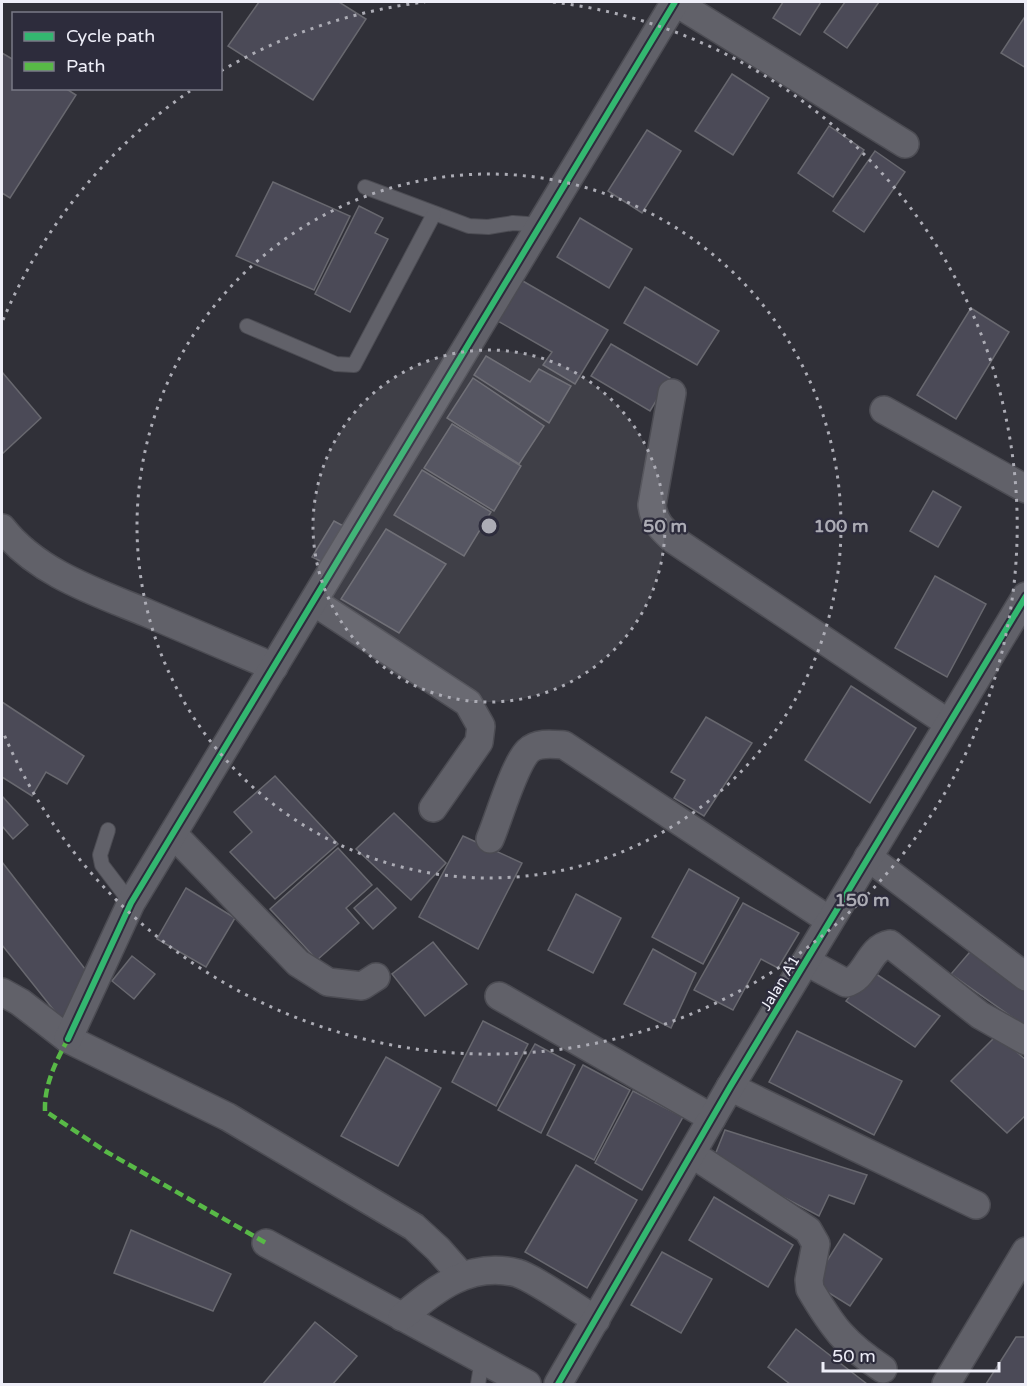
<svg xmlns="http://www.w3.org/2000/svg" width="1027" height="1386" font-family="'Varela Round',sans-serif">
<rect width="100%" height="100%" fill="#303038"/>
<g fill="#4b4a57" stroke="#68686f" stroke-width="1.5">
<polygon points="259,2 339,2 366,19 313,100 228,46"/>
<polygon points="783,2 821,2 800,35 773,18"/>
<polygon points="845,2 879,2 847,48 824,32"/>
<polygon points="1026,15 1026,68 1001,53"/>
<polygon points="2,53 14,60 14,88 65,88 76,95 10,198 2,193"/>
<polygon points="732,74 769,98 733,155 695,131"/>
<polygon points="829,126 864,150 833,197 798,173"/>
<polygon points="647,130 681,151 642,213 608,191"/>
<polygon points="875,151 905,172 864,232 833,211"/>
<polygon points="273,182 350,216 314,290 236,256"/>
<polygon points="359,206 383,218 375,233 388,239 350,312 315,294"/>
<polygon points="580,218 632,249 609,288 557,257"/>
<polygon points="521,280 608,330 575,384 543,365 552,352 496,320"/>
<polygon points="645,287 719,331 697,365 624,323"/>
<polygon points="971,308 1009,332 956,419 917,395"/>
<polygon points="611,344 670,378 650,411 591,376"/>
<polygon points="486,356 530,382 539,369 571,386 549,423 474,375"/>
<polygon points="2,372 41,418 2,454"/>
<polygon points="473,378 544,426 519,464 447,418"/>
<polygon points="452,424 521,466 494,511 424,468"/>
<polygon points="422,470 491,512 464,556 394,515"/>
<polygon points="933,491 961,507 938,547 910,531"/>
<polygon points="334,521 349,529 328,565 312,557"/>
<polygon points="386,529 446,564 399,633 341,599"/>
<polygon points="935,576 986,604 947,677 895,648"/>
<polygon points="851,686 916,728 870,803 805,760"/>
<polygon points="2,702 84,756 67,784 46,772 32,796 2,777"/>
<polygon points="706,717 752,743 704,816 674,798 685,780 671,772"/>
<polygon points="275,776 338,844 275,899 230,852 252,832 234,812"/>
<polygon points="2,796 28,825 13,839 2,826"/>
<polygon points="394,813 446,863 411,900 356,849"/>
<polygon points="463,836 522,863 478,949 419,917"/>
<polygon points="338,848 372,885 346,908 359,923 317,960 270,909"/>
<polygon points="2,862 89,974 64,1023 2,945"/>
<polygon points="689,869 739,898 703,964 652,937"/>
<polygon points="186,888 235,918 206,967 157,939"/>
<polygon points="377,888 396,908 373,929 354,908"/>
<polygon points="576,894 621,918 593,973 548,950"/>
<polygon points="743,903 799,933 778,968 761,959 733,1010 694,990"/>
<polygon points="433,942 467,984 425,1016 392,974"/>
<polygon points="975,946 1026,983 1026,1027 951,974"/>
<polygon points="653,949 696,973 671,1028 624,1004"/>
<polygon points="132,956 155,974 134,999 112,981"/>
<polygon points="870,970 940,1016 915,1047 846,1001"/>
<polygon points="483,1021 528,1044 496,1106 452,1082"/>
<polygon points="797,1031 902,1081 874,1135 769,1082"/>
<polygon points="997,1035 1026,1060 1026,1115 1007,1133 951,1081"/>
<polygon points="535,1044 575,1065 541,1133 498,1110"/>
<polygon points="386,1057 441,1088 398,1166 341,1136"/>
<polygon points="583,1065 630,1090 594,1160 547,1135"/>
<polygon points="633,1091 683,1117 642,1190 595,1163"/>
<polygon points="725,1130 867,1175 854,1204 829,1195 819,1216 713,1160"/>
<polygon points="576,1165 637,1200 587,1288 525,1252"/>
<polygon points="714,1197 793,1245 768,1287 689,1240"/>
<polygon points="131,1230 231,1274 213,1311 114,1273"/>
<polygon points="844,1234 882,1259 850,1306 813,1283"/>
<polygon points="662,1252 712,1279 681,1333 631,1305"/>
<polygon points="315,1322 357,1356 333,1384 263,1384"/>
<polygon points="796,1329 867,1384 790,1384 768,1367"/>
<polygon points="1016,1337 1026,1337 1026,1384 986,1384"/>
</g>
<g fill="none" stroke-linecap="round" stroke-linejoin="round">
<g stroke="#4c4c53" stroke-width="16">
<g id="lane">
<polyline points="365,187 469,226 488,227 513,223 541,225"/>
<polyline points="247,326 336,364 354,365 434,214"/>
<polyline points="108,830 100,855 102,865 131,903"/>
<polyline points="478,1384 482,1360"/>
</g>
</g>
<g stroke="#4c4c53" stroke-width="30">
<g id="street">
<polyline points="675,2 905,144"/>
<path d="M672 393 652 505C654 522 662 529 674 540L948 723"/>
<polyline points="884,410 1026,489"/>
<path d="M2 528C37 573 96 592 147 613 189 631 232 649 274 667"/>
<polyline points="314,602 468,703 481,726 479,742 433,808"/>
<polyline points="173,834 298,963 328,982 362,986 376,977"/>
<path d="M490 839C499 818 514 765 528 751 537 742 552 744 564 745L829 920"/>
<polyline points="868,857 1026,977"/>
<path d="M807 962 846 983C867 978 868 948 890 944L980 1015 1026 1041"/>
<polyline points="2,992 20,1002 68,1039 228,1117 414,1227 438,1249 461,1275"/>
<polyline points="499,996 712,1118"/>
<polyline points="68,1039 131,903 675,2"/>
<polyline points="730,1087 976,1205"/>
<path d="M692 1154 808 1230 816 1244 809 1280 810 1289C833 1328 845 1344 883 1369"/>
<polyline points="266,1243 527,1384"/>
<path d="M402 1317C435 1289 470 1261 517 1273 534 1278 578 1309 596 1320"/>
<polyline points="558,1384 730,1087 1026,596"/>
<polyline points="946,1384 1026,1251"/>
</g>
</g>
<use href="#lane" stroke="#616169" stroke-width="14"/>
<use href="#street" stroke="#616169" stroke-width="27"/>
<path stroke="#58b947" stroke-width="4.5" stroke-dasharray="9 4.5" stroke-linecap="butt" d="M68 1039C56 1061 44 1085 45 1111L105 1151 266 1243"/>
<g stroke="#2d2c3c" stroke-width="10">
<g id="cycleway">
<polyline points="68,1039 131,903 675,2"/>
<polyline points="558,1384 730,1087 1026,596"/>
</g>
</g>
<use href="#cycleway" stroke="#33b770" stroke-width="6"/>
</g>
<circle cx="489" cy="526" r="176" fill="#acacb5" fill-opacity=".12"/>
<g fill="none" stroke="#acacb5" stroke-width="3" stroke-dasharray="3 6">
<circle cx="489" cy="526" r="176"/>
<circle cx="489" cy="526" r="352"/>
<path d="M3 320A528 528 0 0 1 190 91M221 71A528 528 0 0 1 425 2M553 2A528 528 0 1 1 3 732"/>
</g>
<g text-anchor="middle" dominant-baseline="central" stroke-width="4.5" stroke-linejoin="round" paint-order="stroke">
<g font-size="15" fill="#eeeef8" stroke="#2d2c3c">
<text transform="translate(780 983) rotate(-59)">Jalan A1</text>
</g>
</g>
<circle cx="489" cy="526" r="9" fill="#acacb5" stroke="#2d2c3c" stroke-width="3"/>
<g font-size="18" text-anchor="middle" font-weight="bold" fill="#acacb5" stroke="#2d2c3c" stroke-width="4.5" stroke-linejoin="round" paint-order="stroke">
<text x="665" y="532">50 m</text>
<text x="841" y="532">100 m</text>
<text x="862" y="906">150 m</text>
</g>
<rect width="1027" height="1386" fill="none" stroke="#eeeef8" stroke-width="6"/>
<rect x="12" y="12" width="210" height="78" fill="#2d2c3c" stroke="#7a7a87" stroke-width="1.5"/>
<rect x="24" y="32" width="30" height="9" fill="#33b770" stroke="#7a7a87" stroke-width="1.5"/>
<text x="66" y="42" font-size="18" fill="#eeeef8">Cycle path</text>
<rect x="24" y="62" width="30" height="9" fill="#58b947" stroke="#7a7a87" stroke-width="1.5"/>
<text x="66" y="72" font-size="18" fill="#eeeef8">Path</text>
<path d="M823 1362v9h176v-9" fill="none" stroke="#eeeef8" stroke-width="3"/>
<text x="832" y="1362" font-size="18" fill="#eeeef8" stroke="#2d2c3c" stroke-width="4.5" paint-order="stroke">50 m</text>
</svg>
